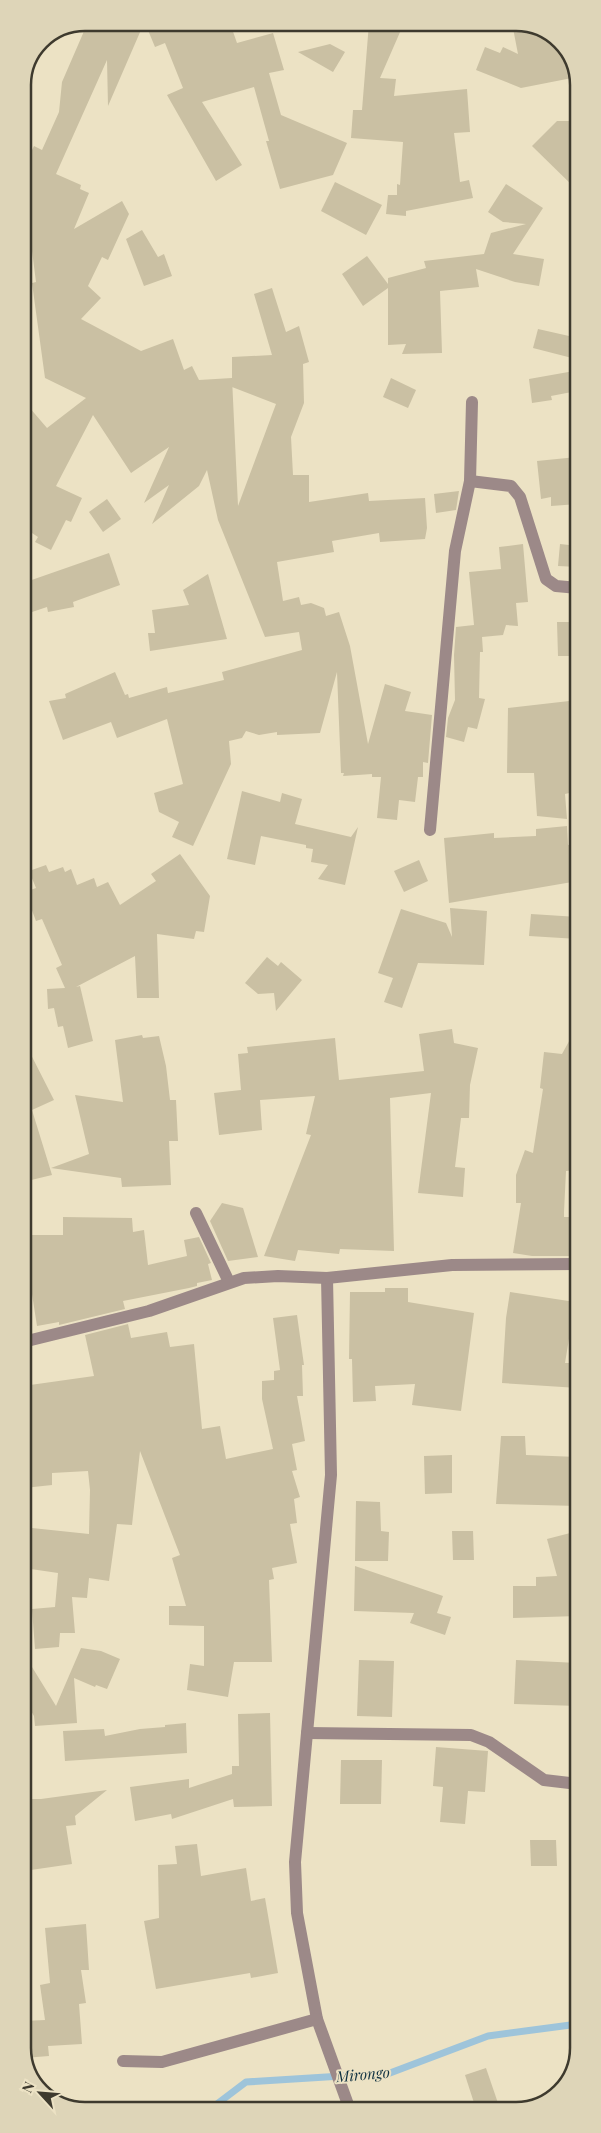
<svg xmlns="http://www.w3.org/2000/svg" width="601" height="2133" font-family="'Playfair Display',serif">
<rect width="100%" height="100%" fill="#ece2c4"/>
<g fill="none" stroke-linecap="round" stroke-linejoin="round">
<polyline stroke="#9ec4da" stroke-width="7" points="209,2110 246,2082 390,2073 488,2036 578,2024"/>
</g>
<g fill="#cac0a3">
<polygon points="88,22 144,23 108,106 107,60 56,174 81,185 80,189 89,193 74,229 122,201 129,214 108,260 102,257 88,286 101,298 81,319 141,351 173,339 184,370 192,366 199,380 232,378 238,506 276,404 232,387 232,357 272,355 254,294 272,288 286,332 299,326 309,362 303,364 304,403 291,437 293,475 309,475 309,502 368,493 369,501 425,498 427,528 425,539 380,542 379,533 332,541 334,552 277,562 283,601 299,597 301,605 311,603 324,608 326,616 339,612 350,646 368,744 385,684 411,692 405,711 432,715 428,763 423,762 423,777 418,777 415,802 399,800 397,820 377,818 381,777 372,777 372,774 343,776 344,773 341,773 337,672 320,733 277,735 277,732 259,735 246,731 242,738 229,741 231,764 193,846 172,837 179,822 159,812 154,793 183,784 167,719 117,738 111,722 63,740 49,701 66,698 65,694 115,672 125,695 128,694 129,698 167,687 168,693 224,680 222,672 302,650 299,632 265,637 218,520 207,470 199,486 152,524 169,485 144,503 169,447 131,473 93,415 56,486 82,498 71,522 66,520 51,550 35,542 38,537 23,527 23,400 47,428 86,398 45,378 32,283 36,282 31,243 23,239 23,210 28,200 24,198 28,190 23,188 23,162 29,148 32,150 34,146 42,150 59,112 62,82"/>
<polygon points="145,23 230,23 237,43 273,33 284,70 269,73 281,115 347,143 333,175 280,189 266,141 269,141 254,87 202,102 242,165 216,181 167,95 183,88 165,43 155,47"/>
<polygon points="369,23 404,23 380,78 396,79 394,96 467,89 470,132 454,133 460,182 469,180 473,198 406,211 406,216 386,214 388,195 397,195 397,184 400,185 403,142 351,138 353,110 362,110"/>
<polygon points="512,23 524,23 557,38 577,73 577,77 521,88 476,70 485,47 500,53 503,47 518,54"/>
<polygon points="330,44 345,52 333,72 298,52"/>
<polygon points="557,121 577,121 577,190 532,146"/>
<polygon points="335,182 382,205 366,235 321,211"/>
<polygon points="506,184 543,208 513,254 544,259 539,286 515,282 476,269 479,287 440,291 442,353 402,354 406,344 388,345 388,288 363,306 342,274 367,256 388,284 388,278 426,268 424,261 484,254 491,233 526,224 503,222 488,212"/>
<polygon points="142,230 158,257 164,254 172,276 144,286 126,239"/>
<polygon points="538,329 569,336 572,358 533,348"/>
<polygon points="574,371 577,391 551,396 552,400 532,403 529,379"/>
<polygon points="391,378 416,390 408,408 383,397"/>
<polygon points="577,457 578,504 551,506 551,497 541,499 537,461"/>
<polygon points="459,491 456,510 436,513 434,494"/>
<polygon points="107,499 121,519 103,532 89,512"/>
<polygon points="523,544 528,602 516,603 518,626 506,625 503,635 482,637 483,652 480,652 479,698 485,699 477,729 468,727 464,742 446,737 448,718 455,700 454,655 456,627 474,625 469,572 501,569 499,547"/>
<polygon points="560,544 578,546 578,567 558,566"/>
<polygon points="109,553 120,585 73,602 74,607 48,612 47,607 23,615 23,583"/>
<polygon points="208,574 227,639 150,651 148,633 155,633 152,610 189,605 183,590"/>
<polygon points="557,622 578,622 578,656 558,656"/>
<polygon points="578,700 578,791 565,794 567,819 537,816 534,773 507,773 508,708"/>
<polygon points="242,791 280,802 282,793 302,799 295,824 351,837 358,827 345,885 318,879 328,865 311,862 313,849 306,848 306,845 261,836 255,865 227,859"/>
<polygon points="567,826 568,845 575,844 578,881 449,903 444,838 494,833 494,838 536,836 536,829"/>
<polygon points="180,854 210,896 204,932 196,931 194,939 157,934 159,998 137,998 135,956 76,987 80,986 93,1041 68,1048 63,1026 58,1027 54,1008 48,1009 47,989 65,988 56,968 62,965 42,919 36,921 25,892 36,888 29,871 46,865 49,872 63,867 65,872 71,869 77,885 94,878 97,887 108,882 120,905 156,881 151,874"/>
<polygon points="419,860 428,881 404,892 394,871"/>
<polygon points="450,908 487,911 484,965 418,963 402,1008 384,1002 393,978 378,973 401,909 446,923 452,937"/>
<polygon points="531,914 578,917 578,939 529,936"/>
<polygon points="267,957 278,966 281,962 302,980 276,1011 274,993 258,994 245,983"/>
<polygon points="578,1025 578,1093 570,1146 578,1146 578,1170 566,1171 564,1212 564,1217 578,1217 578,1256 532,1256 513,1253 521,1203 516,1203 516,1175 525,1150 533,1153 543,1089 540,1088 544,1052 562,1054"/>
<polygon points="452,1029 454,1043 478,1048 470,1085 469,1118 461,1118 455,1167 465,1168 463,1197 418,1193 431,1093 390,1098 394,1251 340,1249 339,1254 298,1250 295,1261 264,1256 311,1135 306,1134 315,1096 260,1100 262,1130 219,1135 214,1093 241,1090 238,1054 248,1053 247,1047 335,1038 339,1080 424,1071 419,1034"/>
<polygon points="142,1035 143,1038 159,1036 166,1066 170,1100 176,1100 178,1141 169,1141 171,1185 122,1187 121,1178 51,1168 89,1154 75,1095 123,1102 115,1040"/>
<polygon points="23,1039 54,1100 32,1110 52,1175 23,1182"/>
<polygon points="222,1203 243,1208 258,1257 228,1261 210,1221"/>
<polygon points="63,1217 132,1218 133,1232 144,1230 148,1265 187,1256 184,1240 199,1237 211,1263 208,1264 212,1280 197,1283 197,1286 189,1288 123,1301 125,1309 59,1325 59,1322 37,1326 32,1294 25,1294 26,1235 63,1235"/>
<polygon points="385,1288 408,1288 408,1302 474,1313 461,1411 412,1405 415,1384 375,1386 376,1401 353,1402 352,1359 349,1359 350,1292 385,1292"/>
<polygon points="510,1292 575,1302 565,1363 578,1363 578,1388 502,1383 506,1318"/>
<polygon points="297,1315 304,1365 302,1365 303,1396 297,1396 305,1441 292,1444 297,1470 292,1471 300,1497 294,1499 297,1523 290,1524 297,1563 272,1568 274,1579 269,1580 272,1662 234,1662 228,1697 187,1690 190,1664 204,1666 204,1626 169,1625 169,1606 186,1606 172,1558 180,1555 140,1451 132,1525 117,1524 109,1581 89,1578 87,1598 72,1597 75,1633 60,1633 59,1647 35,1649 32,1609 55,1607 58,1573 24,1568 32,1528 89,1534 90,1490 88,1471 52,1473 52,1485 24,1488 23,1386 94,1376 85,1335 128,1324 131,1338 167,1332 170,1347 194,1344 202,1429 220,1426 226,1459 273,1449 262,1399 262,1381 274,1380 274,1371 280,1370 273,1318"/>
<polygon points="501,1436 525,1436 526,1455 578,1457 578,1506 496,1504"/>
<polygon points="452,1455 452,1493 425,1494 424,1456"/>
<polygon points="356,1501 380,1502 381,1531 389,1532 388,1561 355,1561"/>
<polygon points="452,1531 473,1531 474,1560 453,1560"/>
<polygon points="578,1531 578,1616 513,1618 513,1586 536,1586 536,1577 557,1576 547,1539"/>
<polygon points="355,1566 443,1596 437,1613 451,1617 445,1635 410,1623 414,1613 354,1611"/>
<polygon points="81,1648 101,1651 120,1659 107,1689 96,1685 95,1687 74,1678 77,1723 35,1726 34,1716 24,1699 24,1654 56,1706"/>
<polygon points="359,1660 394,1661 392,1717 357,1716"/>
<polygon points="516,1660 578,1663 578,1706 514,1704"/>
<polygon points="270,1713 272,1806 234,1807 233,1799 172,1819 171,1814 135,1821 130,1787 189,1779 189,1788 232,1774 232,1766 239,1766 238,1714"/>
<polygon points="186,1723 187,1753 65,1761 63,1731 104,1729 105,1736 140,1729 165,1727 165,1725"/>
<polygon points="436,1747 488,1751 485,1792 468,1791 465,1824 440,1822 443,1787 433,1786"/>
<polygon points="341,1760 382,1760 381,1804 340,1804"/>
<polygon points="107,1790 75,1816 76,1825 66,1826 72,1864 24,1871 24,1799 41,1799"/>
<polygon points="530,1840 556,1840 557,1866 531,1866"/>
<polygon points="197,1844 201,1876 246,1868 251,1901 265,1898 278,1973 251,1978 250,1973 156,1989 144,1921 159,1918 158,1865 177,1864 175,1846"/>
<polygon points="86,1924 89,1970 81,1970 86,2003 79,2004 82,2044 48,2046 49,2056 24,2058 24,2021 45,2020 40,1985 50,1983 45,1928"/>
<polygon points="486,2068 500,2109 476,2109 465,2075"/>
</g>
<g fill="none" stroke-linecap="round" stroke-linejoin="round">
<g stroke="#9c8988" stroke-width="12">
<polyline points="470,481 511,486 520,497 546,579 556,586 578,588"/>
<polyline points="430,830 455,551 470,481 472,402"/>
<polyline points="196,1213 229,1282"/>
<polyline points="327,1278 331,1475 295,1862 297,1913 317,2019 350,2110"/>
<polyline points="23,1342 149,1311 244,1278 278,1276 327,1278 452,1265 578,1264"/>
<polyline points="307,1733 471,1735 489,1742 544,1780 578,1784"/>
<polyline points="123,2061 162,2062 317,2019"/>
</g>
</g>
<g text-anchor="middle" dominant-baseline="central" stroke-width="4" stroke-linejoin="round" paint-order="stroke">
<g font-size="15" font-style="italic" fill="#0f3141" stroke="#ece2c4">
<text transform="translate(363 2074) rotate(-5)">Mirongo</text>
</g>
</g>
<path d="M0 0H601V2133H0ZM85 31H516A54 54 0 0 1 570 85V2048A54 54 0 0 1 516 2102H85A54 54 0 0 1 31 2048V85A54 54 0 0 1 85 31Z" fill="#ded5b8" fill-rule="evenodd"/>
<path fill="none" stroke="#3e3a2e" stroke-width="2.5" d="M85 31H516A54 54 0 0 1 570 85V2048A54 54 0 0 1 516 2102H85A54 54 0 0 1 31 2048V85A54 54 0 0 1 85 31Z"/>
<g transform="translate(40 2093) rotate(296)" stroke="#ece2c4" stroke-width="4" paint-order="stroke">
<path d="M0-4L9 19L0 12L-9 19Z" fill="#3e3a2e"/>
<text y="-8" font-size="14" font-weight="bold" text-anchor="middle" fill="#3e3a2e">N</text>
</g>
</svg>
